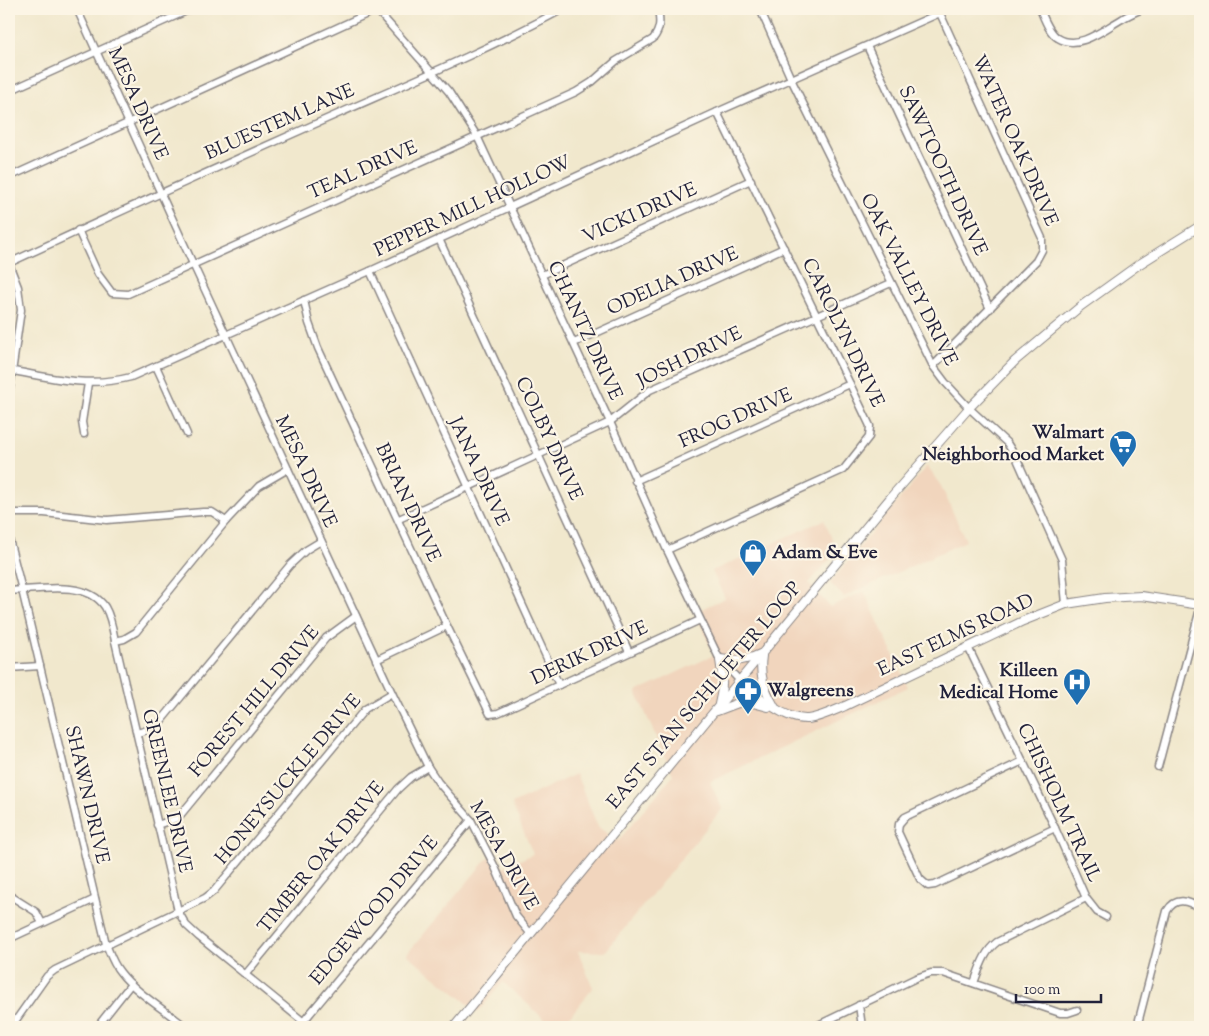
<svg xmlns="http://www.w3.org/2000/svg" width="1209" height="1036" font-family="'Sorts Mill Goudy',serif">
<rect width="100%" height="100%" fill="#fcf5e5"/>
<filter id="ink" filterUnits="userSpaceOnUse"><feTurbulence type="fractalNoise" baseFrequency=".02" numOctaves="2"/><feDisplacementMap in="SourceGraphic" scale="10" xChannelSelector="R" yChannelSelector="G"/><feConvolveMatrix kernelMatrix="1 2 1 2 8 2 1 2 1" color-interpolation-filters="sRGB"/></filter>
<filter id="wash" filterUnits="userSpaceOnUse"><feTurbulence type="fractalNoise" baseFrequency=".0096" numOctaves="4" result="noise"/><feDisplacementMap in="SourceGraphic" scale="20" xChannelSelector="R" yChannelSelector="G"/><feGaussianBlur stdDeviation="1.12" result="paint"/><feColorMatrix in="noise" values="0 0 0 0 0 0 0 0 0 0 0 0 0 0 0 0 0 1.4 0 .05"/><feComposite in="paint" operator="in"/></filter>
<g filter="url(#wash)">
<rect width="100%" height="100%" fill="#f1e8cd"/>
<g fill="#f1d5bd">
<polygon points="927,466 941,486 966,541 844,597 830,583"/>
<polygon points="824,520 837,551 809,583 830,607 864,591 908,687 710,782 722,809 605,952 578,951 593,988 561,1027 553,1027 503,982 478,1012 407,954 485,861 495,854 503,868 533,854 512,804 576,774 598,827 618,841 673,775 636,692 714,655 695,612 725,598 712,571"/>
</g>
</g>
<g filter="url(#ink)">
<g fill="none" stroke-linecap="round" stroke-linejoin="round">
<g stroke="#8a8584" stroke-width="9">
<g id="minor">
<polyline points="77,9 193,264 392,693 428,767 438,782 471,820 495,867 516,916 530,933"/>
<polyline points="376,9 449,92 477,136 610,422 667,550 720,660 740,681"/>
<polyline points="760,9 791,79 933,366 945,382 969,408 1007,443 1017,459 1062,560 1066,604"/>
<path d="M1040 9C1044 18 1049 33 1058 38 1079 51 1104 29 1122 19 1128 15 1135 12 1142 9"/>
<polyline points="867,46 990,309"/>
<polyline points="9,91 191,9"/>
<polyline points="9,177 378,9"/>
<path d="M78 230 98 274 112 293 128 294 576 92 592 82 616 61 653 39C661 29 660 20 658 9"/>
<polyline points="439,239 629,652"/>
<path d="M9 263C119 212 229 162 340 113 415 80 491 48 563 9"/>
<polyline points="9,264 18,287 21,310 9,393"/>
<polyline points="370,271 559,685"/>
<polyline points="542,275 751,180"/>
<polyline points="304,300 309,323 318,348 447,626 490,714 498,713 700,620"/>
<polyline points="574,343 784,248"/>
<polyline points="156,366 187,434"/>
<polyline points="933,366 1036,261 1042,250 1042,238 939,11"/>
<path d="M9 370C51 378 89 388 131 377L370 271 717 112 940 13"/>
<polyline points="84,434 82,422 88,383"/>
<polyline points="635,481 850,384"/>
<polyline points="9,513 44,513 107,520 203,512 212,512 226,521"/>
<polyline points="399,519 610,422 650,390 891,283"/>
<path d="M9 539 22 590 106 944C110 954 113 964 120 972 135 992 166 1011 186 1027"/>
<polyline points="667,550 843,470 869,437 870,426 850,384 717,112"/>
<path d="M9 591C37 590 87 579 105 607 111 617 113 630 115 641L178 911 186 925 199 937 310 1027"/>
<polyline points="115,641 124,639 136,632 226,521 259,486 288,469"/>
<polyline points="968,647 1055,828 1086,898 1097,912 1106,917"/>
<polyline points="376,660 447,626"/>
<polyline points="9,668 40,666"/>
<polyline points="137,733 151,729 161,721 290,565 306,550 321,541"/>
<polyline points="1023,761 905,817 899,824 898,832 920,879 928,886 935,885 1055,828"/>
<polyline points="1158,767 1200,609"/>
<polyline points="157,825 178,818 326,638 356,616"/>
<polyline points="9,895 36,912 42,923"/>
<polyline points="9,939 95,899"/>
<polyline points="245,975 398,789 411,777 428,767"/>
<path d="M974 983C980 967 984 952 997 942L1086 898"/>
<polyline points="859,1005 862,1027"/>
<polyline points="303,1022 471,820"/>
<polyline points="11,1027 47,976 55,970 205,898 214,891 365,709 392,693"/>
<polyline points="97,1027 131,984"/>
<polyline points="814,1027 916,978 931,973 943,973 1060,1013 1068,1013 1077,1010"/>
<path d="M1137 1027 1167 911C1176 896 1188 901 1200 908"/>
</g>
</g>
<g stroke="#8a8584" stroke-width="10">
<g id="major">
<path d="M762 656C759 676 764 688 774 706"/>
<path d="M720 659C736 662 745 661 760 654"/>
<path d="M740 681C756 695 785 721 808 719 821 717 833 711 845 706L1023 621 1066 604 1105 598 1141 596 1200 605"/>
<path d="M719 704C723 690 723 675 720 660"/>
<polyline points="717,711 738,703 749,702 768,707"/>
<polyline points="454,1027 891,497 969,408 1015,361 1081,306 1138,265 1200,226"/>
</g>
</g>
<use href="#minor" stroke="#fff" stroke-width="6"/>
<use href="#major" stroke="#fff" stroke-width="8"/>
</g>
</g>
<defs>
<g id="supermarket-pin" transform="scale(1.4375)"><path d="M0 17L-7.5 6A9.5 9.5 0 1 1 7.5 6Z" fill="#1f6fb2" stroke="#fcf5e5"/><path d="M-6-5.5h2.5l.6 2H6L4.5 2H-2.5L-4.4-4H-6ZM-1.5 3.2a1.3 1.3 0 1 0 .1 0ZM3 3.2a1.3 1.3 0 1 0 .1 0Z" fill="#fff"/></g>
<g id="shop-pin" transform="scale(1.4375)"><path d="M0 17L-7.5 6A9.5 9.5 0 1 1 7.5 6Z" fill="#1f6fb2" stroke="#fcf5e5"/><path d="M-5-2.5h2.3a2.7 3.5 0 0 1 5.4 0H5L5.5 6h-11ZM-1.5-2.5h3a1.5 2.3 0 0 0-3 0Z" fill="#fff"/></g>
<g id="hospital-pin" transform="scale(1.4375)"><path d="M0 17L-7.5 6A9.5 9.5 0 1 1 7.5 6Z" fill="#1f6fb2" stroke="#fcf5e5"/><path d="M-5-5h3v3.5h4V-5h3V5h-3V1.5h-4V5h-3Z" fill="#fff"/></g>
<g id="pharmacy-pin" transform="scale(1.4375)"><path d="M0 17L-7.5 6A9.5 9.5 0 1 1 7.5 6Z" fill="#1f6fb2" stroke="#fcf5e5"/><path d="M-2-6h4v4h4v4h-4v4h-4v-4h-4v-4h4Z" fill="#fff"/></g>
</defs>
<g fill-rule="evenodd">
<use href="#supermarket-pin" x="1123" y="444"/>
<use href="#shop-pin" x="753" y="553"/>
<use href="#hospital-pin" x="1077" y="682"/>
<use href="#pharmacy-pin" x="748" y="691"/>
</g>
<g text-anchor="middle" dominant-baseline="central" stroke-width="4.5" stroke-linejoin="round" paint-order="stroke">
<g font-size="19" fill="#22223b" stroke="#fcf5e5">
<text transform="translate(137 104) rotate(66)">MESA DRIVE</text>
<text transform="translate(280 123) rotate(-24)">BLUESTEM LANE</text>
<text transform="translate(1014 141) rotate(66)">WATER OAK DRIVE</text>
<text transform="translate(363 171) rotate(-24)">TEAL DRIVE</text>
<text transform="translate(942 171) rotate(65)">SAWTOOTH DRIVE</text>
<text transform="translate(473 207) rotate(-25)">PEPPER MILL HOLLOW</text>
<text transform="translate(640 214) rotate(-24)">VICKI DRIVE</text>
<text transform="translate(908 280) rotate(63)">OAK VALLEY DRIVE</text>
<text transform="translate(673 282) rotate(-24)">ODELIA DRIVE</text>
<text transform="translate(584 331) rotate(65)">CHANTZ DRIVE</text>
<text transform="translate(842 333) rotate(64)">CAROLYN DRIVE</text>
<text transform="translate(690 358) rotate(-26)">JOSH DRIVE</text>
<text transform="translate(736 419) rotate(-24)">FROG DRIVE</text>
<text transform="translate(548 439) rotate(65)">COLBY DRIVE</text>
<text transform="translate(305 472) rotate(65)">MESA DRIVE</text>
<text transform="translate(478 472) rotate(65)">JANA DRIVE</text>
<text transform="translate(407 503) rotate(65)">BRIAN DRIVE</text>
<text transform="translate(956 636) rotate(-25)">EAST ELMS ROAD</text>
<text transform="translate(590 654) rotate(-25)">DERIK DRIVE</text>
<text transform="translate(705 696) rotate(-50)">EAST STAN SCHLUETER LOOP</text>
<text transform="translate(255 702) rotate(-50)">FOREST HILL DRIVE</text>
<text transform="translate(289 780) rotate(-50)">HONEYSUCKLE DRIVE</text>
<text transform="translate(166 791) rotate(77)">GREENLEE DRIVE</text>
<text transform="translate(86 795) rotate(77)">SHAWN DRIVE</text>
<text transform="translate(1058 803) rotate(65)">CHISHOLM TRAIL</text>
<text transform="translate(503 856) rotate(61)">MESA DRIVE</text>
<text transform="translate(322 858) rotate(-51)">TIMBER OAK DRIVE</text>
<text transform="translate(375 911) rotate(-50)">EDGEWOOD DRIVE</text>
</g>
<g font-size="19" font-weight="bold" fill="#22223b" stroke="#fcf5e5" text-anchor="end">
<text x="1104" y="433">Walmart<tspan x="1104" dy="22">Neighborhood Market</tspan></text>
<text x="772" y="553" text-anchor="start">Adam &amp; Eve</text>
<text x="1058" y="671">Killeen<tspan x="1058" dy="22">Medical Home</tspan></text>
<text x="767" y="691" text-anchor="start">Walgreens</text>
</g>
</g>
<rect width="1209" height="1036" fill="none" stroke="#fcf5e5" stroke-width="30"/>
<path d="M1016 994v8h85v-8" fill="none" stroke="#22223b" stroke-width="2.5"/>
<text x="1024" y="994" font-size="15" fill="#22223b" stroke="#fcf5e5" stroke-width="4" paint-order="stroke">100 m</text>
</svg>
